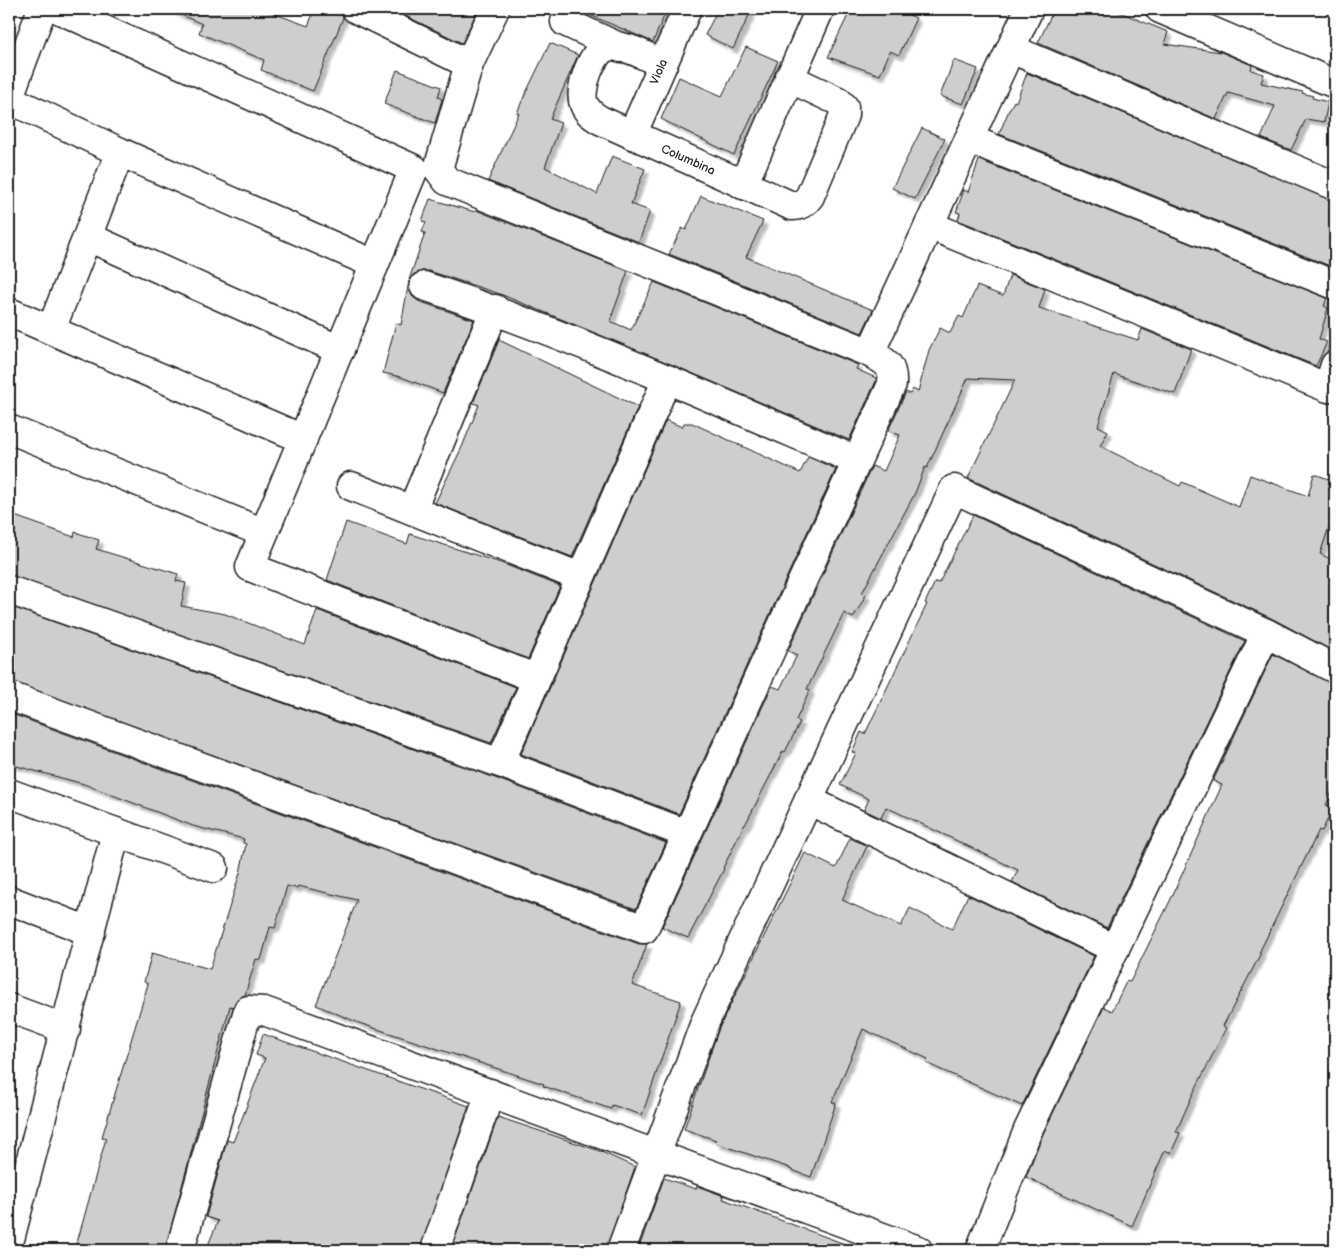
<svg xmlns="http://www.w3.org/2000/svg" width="1344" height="1259" font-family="'Balsamiq Sans',sans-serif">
<defs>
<filter id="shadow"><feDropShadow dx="4.5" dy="4.5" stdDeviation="1" flood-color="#0004"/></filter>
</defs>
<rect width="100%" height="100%" fill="#fff"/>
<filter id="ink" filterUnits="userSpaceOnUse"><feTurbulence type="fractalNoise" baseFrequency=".02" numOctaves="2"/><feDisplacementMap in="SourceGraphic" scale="10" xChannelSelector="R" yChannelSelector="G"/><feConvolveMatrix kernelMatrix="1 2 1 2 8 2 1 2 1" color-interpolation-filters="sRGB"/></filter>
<g filter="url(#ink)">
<g fill="#cecece" stroke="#1c1c1c" filter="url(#shadow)">
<polygon points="168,9 262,9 308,26 315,9 341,9 343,18 313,91 261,70 264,60 199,33 202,24"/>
<polygon points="391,9 478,9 462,43"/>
<polygon points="576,9 667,9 653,42"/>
<polygon points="718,9 752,9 733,49 705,35"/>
<polygon points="851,9 896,9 916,18 899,55 890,51 880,75 828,57"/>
<polygon points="1054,9 1112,9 1168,32 1164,44 1221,52 1252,65 1251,70 1264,74 1261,83 1303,92 1302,93 1313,96 1312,98 1328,102 1324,122 1306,119 1291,150 1261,138 1275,106 1228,93 1216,119 1038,43"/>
<polygon points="550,43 578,55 550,119 561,123 545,167 597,194 612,156 645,169 631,204 650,211 639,242 488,181 519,113 517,113 522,101"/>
<polygon points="746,47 778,61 734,155 661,119 679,77 722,96"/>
<polygon points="954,60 978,69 963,104 940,96"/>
<polygon points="397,70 441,87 438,97 442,99 435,123 384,104"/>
<polygon points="1027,73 1335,201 1335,268 999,134 1009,110 1014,101 1016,102"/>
<polygon points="922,128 945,139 915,199 892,188"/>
<polygon points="979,160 1327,298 1324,306 1328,308 1319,339 1327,342 1316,366 958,220 960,213 956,212 964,190 968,192"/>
<polygon points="701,196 763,221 746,257 873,310 862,333 669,254 682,228 686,230"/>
<polygon points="430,199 475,212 476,210 628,271 610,321 631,330 654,282 858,365 856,369 876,378 876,381 849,440 673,365 500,294 429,271 422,271 414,274 409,280 425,233 422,232 426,222 422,221"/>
<polygon points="1010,275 1045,289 1039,308 1138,340 1142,329 1191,349 1175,394 1114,374 1098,426 1108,431 1100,446 1180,486 1182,482 1239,507 1250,475 1308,496 1314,474 1335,481 1335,509 1320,554 1335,561 1335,652 1273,619 968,478 1015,380 968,378 927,468 925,467 915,493 862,593 866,595 853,618 844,613 807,689 810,690 796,720 800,722 785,752 783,751 745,825 744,825 723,868 724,869 688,938 662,927 772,686 780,689 797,655 788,651 872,466 884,471 900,435 888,431 906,392 910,394 913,389 918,392 929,350 940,328 950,333 959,316 963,318 977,286 1003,296"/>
<polygon points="409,281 409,288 412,296 418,301 474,320 443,393 401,377 383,373 396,323 401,325"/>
<polygon points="499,340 638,407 572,557 435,503 462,447 479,405 473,403"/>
<polygon points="666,420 682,427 684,423 692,423 800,473 808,457 836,469 679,814 521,754"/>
<polygon points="9,514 74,537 75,532 99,540 96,549 178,574 176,581 186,583 181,606 225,614 305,645 317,610 516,687 491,743 9,575"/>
<polygon points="973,515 1245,641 1107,928 1012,882 1018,870 886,807 881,818 864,810 869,799 840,785 856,753 852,752 861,732 865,734 927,604 925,603 935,582 939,583"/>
<polygon points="346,522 407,544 410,534 501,563 560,586 528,659 327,580"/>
<polygon points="9,606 495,778 666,843 636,909 9,681"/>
<polygon points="1273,654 1335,685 1335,785 1326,805 1333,808 1322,831 1319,830 1259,953 1261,953 1223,1026 1226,1028 1191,1098 1176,1132 1180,1133 1171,1153 1165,1150 1132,1226 1026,1177 1042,1136 1104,1007 1112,1011 1127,980 1130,982 1170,901 1222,785 1213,781"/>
<polygon points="9,713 639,944 647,944 632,985 681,1001 642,1115 612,1105 611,1109 543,1086 544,1084 359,1023 316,1005 357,900 298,886 297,888 287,886 275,928 270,927 261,960 256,959 245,995 237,999 233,1007 230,1006 165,1250 75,1250 106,1138 102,1137 148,984 144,982 152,953 210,969 240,873 246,844 243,843 244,839 193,826 84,784 9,764"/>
<polygon points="850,838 867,846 842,900 901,926 910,908 952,929 968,895 1094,956 1022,1106 926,1063 928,1059 863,1029 832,1102 836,1103 811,1177 789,1169 790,1168 715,1143 716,1140 684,1129 719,1028 805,853 836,868"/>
<polygon points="263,1034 469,1106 420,1250 206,1250 218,1221 206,1217 227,1140 233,1142 265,1058 256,1055"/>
<polygon points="498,1117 597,1150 635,1167 606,1250 451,1250"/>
<polygon points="664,1178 696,1189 697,1186 724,1196 723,1199 853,1247 853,1250 638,1250"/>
</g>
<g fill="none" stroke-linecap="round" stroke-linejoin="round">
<g stroke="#1c1c1c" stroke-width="31">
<g id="minor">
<polyline points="58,9 414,169 250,567 535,678"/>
<polyline points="356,9 469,64 495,9"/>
<polyline points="1160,9 1335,84"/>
<polyline points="565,22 621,48"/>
<polyline points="1011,49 1335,186"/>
<path d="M662 64C647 57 624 43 607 47 592 51 578 90 584 104 587 112 593 116 600 120L792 206C800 206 805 203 810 196L844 115V107L838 101 789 78"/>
<polyline points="9,97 42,9"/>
<polyline points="9,99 120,152 374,264"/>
<polyline points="632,135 687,9"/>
<polyline points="969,139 1335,285"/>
<polyline points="743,185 820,9"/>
<polyline points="929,225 1328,388 1335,365"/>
<polyline points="88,237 340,350"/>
<path d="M424 286C571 335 713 399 855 460"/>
<polyline points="9,312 303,439"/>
<polyline points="51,330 120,152"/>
<polyline points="870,353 1029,9"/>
<polyline points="9,429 264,533"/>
<polyline points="351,486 580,577"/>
<polyline points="412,510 495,309"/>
<polyline points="9,590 500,763 687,834"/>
<path d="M9 696 644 929 892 384C893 364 886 362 870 353L447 181 438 169 469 64"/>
<polyline points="500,763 667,379"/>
<polyline points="9,793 214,868"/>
<polyline points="808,800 1115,949"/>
<polyline points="9,900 91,932"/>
<polyline points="9,1008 66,1029"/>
<polyline points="9,1243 116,832"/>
<polyline points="180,1250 248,1010 264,1011 918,1250"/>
<polyline points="435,1250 490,1093"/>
<polyline points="621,1250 705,1022 954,489 1266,633 1335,669"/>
<polyline points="980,1250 1028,1130 1266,633"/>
</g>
</g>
<use href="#minor" stroke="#fff" stroke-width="28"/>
</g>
</g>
<g text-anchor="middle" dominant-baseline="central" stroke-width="4" stroke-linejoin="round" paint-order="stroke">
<g font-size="12" fill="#1c1c1c" stroke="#fff">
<text transform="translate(659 72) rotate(-67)">Viola</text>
<text transform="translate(688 160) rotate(24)">Columbina</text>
</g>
</g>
<rect width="1344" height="1259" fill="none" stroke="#fff" stroke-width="30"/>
<rect x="15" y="15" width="1314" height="1229" fill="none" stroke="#1c1c1c" stroke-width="2" filter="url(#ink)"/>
</svg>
